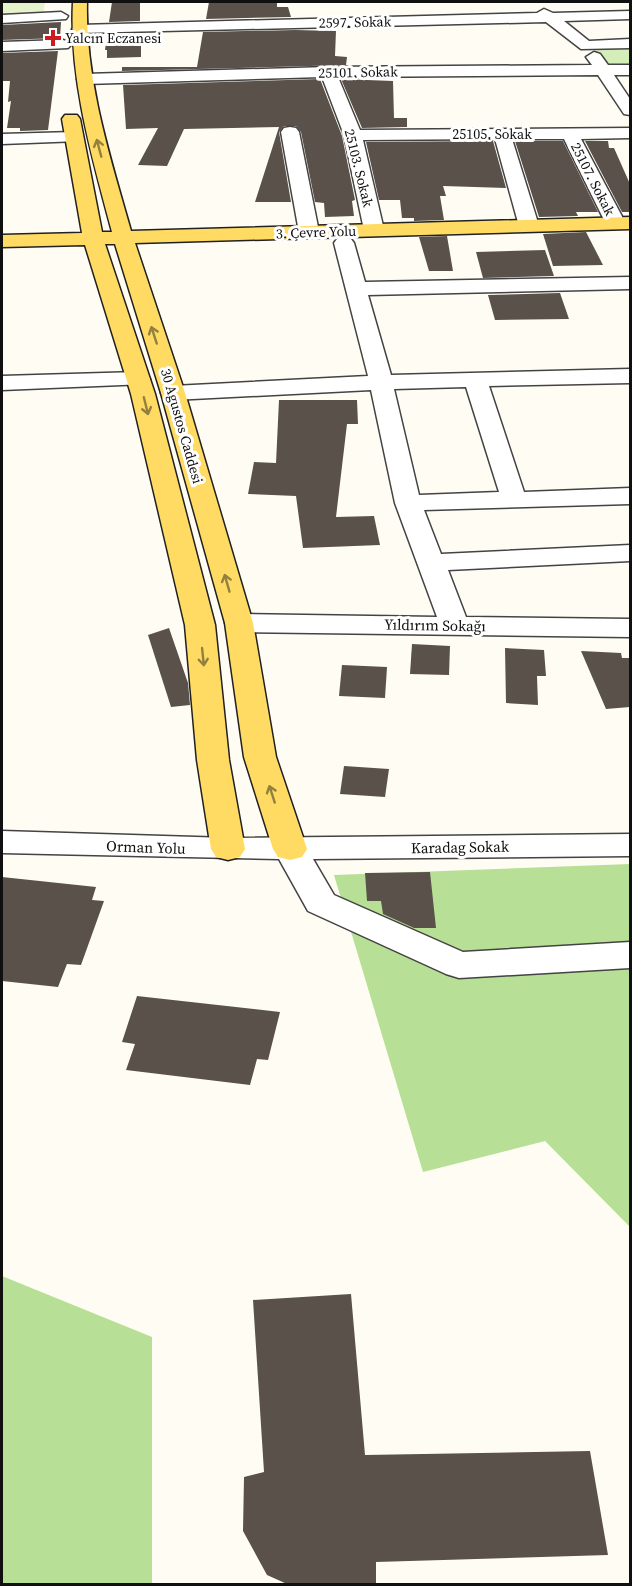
<svg xmlns="http://www.w3.org/2000/svg" width="632" height="1586" font-family="'Source Serif 4',serif">
<rect width="100%" height="100%" fill="#fffdf3"/>
<polygon fill="#d4eeb9" points="630,46 630,67 612,67 593,47"/>
<g fill="#b7e096">
<polygon points="630,864 630,1227 545,1141 423,1172 334,875"/>
<polygon points="2,1276 152,1337 152,1584 2,1584"/>
</g>
<polygon fill="#e6f4cb" points="2,2 45,2 43,15 2,15"/>
<g fill="#5a514b">
<polygon points="112,2 140,2 140,21 109,22"/>
<polygon points="209,2 277,2 277,7 288,7 291,17 206,19"/>
<polygon points="61,22 60,38 2,40 2,25"/>
<polygon points="295,30 336,31 335,56 347,57 346,65 122,71 122,67 197,67 203,32"/>
<polygon points="141,34 141,57 107,58 107,50 105,50 107,35"/>
<polygon points="58,51 48,130 20,131 20,128 7,128 11,101 8,102 10,81 2,81 2,53"/>
<polygon points="320,79 342,136 355,200 352,201 354,216 325,217 324,203 315,202 301,132 296,126 284,126 279,132 291,202 255,202 279,127 184,129 167,166 138,165 158,128 126,129 123,85"/>
<polygon points="341,79 393,81 394,118 407,118 407,127 362,128"/>
<polygon points="493,141 506,188 443,186 446,196 440,196 444,220 414,221 414,218 402,218 400,200 379,200 366,142"/>
<polygon points="515,141 563,141 598,212 576,212 578,216 539,217"/>
<polygon points="585,141 608,141 609,148 614,148 630,184 630,212 622,212"/>
<polygon points="586,232 603,265 553,266 543,234"/>
<polygon points="447,236 453,271 429,271 419,237"/>
<polygon points="545,250 554,276 483,278 476,252"/>
<polygon points="560,293 569,319 495,320 488,295"/>
<polygon points="279,400 357,400 358,424 347,424 336,517 374,516 380,545 303,548 296,496 248,494 254,462 276,463"/>
<polygon points="169,628 188,683 190,705 171,707 148,635"/>
<polygon points="412,644 450,646 449,675 410,674"/>
<polygon points="505,648 544,650 546,676 537,676 538,705 506,703"/>
<polygon points="581,651 621,653 622,658 630,658 630,707 606,709"/>
<polygon points="342,665 387,667 385,698 339,696"/>
<polygon points="344,766 389,769 385,797 340,794"/>
<polygon points="430,872 436,928 414,928 383,914 381,901 367,901 365,873"/>
<polygon points="2,877 96,887 92,900 104,901 81,965 67,964 58,987 2,981"/>
<polygon points="137,996 280,1012 268,1060 257,1059 250,1085 126,1070 135,1044 122,1042"/>
<polygon points="351,1294 365,1455 590,1451 608,1555 376,1562 376,1584 287,1584 267,1575 243,1531 244,1477 264,1472 253,1300"/>
</g>
<g fill="none" stroke-linecap="round" stroke-linejoin="round">
<g stroke="#434343" stroke-width="3">
<g id="minor">
<polygon points="544,9 553,13 630,11 630,19 564,21 589,41 630,39 630,48 581,49 546,22 79,33 72,29 79,25 537,13"/>
<polygon points="61,12 68,16 66,19 2,23 2,15"/>
<polygon points="63,40 68,42 71,45 68,48 2,51 2,42"/>
<polygon points="594,52 600,54 608,65 630,65 630,75 614,75 630,99 630,115 624,114 598,75 338,77 360,130 630,128 630,138 581,139 626,224 623,228 609,228 606,224 564,139 512,139 539,226 536,230 522,230 519,226 495,139 363,140 384,230 381,234 367,234 364,230 344,135 322,77 85,84 77,79 85,74 328,67 592,65 586,57"/>
<polygon points="290,127 296,128 299,132 319,232 316,236 302,236 299,232 281,132 284,128"/>
<polygon points="74,132 80,133 83,137 80,141 2,144 2,134"/>
<path d="M344 237 351 239 354 243 365 282 630 277V289L368 295 391 375 630 369V383L489 386 524 492 630 488V504L424 510 441 554 630 545V561L448 570 466 617 630 619V637L239 632 229 629 225 623 229 617 239 614 437 617 395 503 371 390 173 400 165 398 161 393 165 388 173 386 368 376 334 243 337 239ZM466 387 499 492 419 495 394 389Z"/>
<polygon points="138,372 146,374 150,379 146,384 2,390 2,376"/>
<polygon points="2,831 228,838 630,834 630,856 313,859 334,895 463,952 630,942 630,968 459,978 446,974 308,911 279,859 2,853"/>
</g>
</g>
<g stroke="#212121" stroke-width="3">
<path id="major" d="M73 2H87C85 80 110 157 131 231L630 217V229L135 243 185 393 253 623 276 757 307 849 302 857 290 860 278 857 273 849 244 757 225 623 161 393 115 244H105L155 394 215 625 229 760 245 849 240 857 228 860 216 857 211 849 197 760 185 625 131 394 85 245 2 247V235L82 233 62 119 65 115H77L80 119 102 232H112C92 157 69 80 73 2Z"/>
</g>
<use href="#minor" fill="#fff" fill-rule="evenodd"/>
<use href="#major" fill="#ffdb63" fill-rule="evenodd"/>
</g>
<defs><path id="oneway-shaft" d="M-6 0H5M1.5-3L5.5 0L1.5 3" fill="none" stroke-width="1.6" stroke-linecap="round" stroke-linejoin="round" transform="scale(1.5)"/></defs>
<g stroke="#93803e">
<use href="#oneway-shaft" transform="translate(99 148) rotate(-105)"/>
<use href="#oneway-shaft" transform="translate(154 335) rotate(-108)"/>
<use href="#oneway-shaft" transform="translate(146 406) rotate(76)"/>
<use href="#oneway-shaft" transform="translate(227 583) rotate(-106)"/>
<use href="#oneway-shaft" transform="translate(203 657) rotate(84)"/>
<use href="#oneway-shaft" transform="translate(272 794) rotate(-108)"/>
</g>
<path fill="#cd1b22" stroke="#fff" stroke-width="2" d="M50 29h6v6h6v6h-6v6h-6v-6h-6v-6h6z"/>
<g text-anchor="middle" dominant-baseline="central" stroke-width="6" stroke-linejoin="round" paint-order="stroke">
<g font-size="14" fill="#101010" stroke="#fff">
<text transform="translate(355 22) rotate(-1)">2597. Sokak</text>
<text transform="translate(358 72) rotate(-1)">25101. Sokak</text>
<text x="492" y="134">25105. Sokak</text>
<text transform="translate(359 168) rotate(76)">25103. Sokak</text>
<text transform="translate(593 179) rotate(63)">25107. Sokak</text>
<text transform="translate(316 232) rotate(-2)">3. Çevre Yolu</text>
<text transform="translate(182 426) rotate(74)">30 Agustos Caddesi</text>
</g>
<g font-size="14" fill="#101010" stroke="#fff" text-anchor="start">
<text x="65" y="38">Yalcın Eczanesi</text>
</g>
<g font-size="15" fill="#101010" stroke="#fff">
<text transform="translate(435 625) rotate(1)">Yıldırım Sokağı</text>
<text transform="translate(146 847) rotate(2)">Orman Yolu</text>
<text transform="translate(460 847) rotate(-1)">Karadag Sokak</text>
</g>
</g>
<rect width="632" height="1586" fill="none" stroke="#101010" stroke-width="6"/>
</svg>
